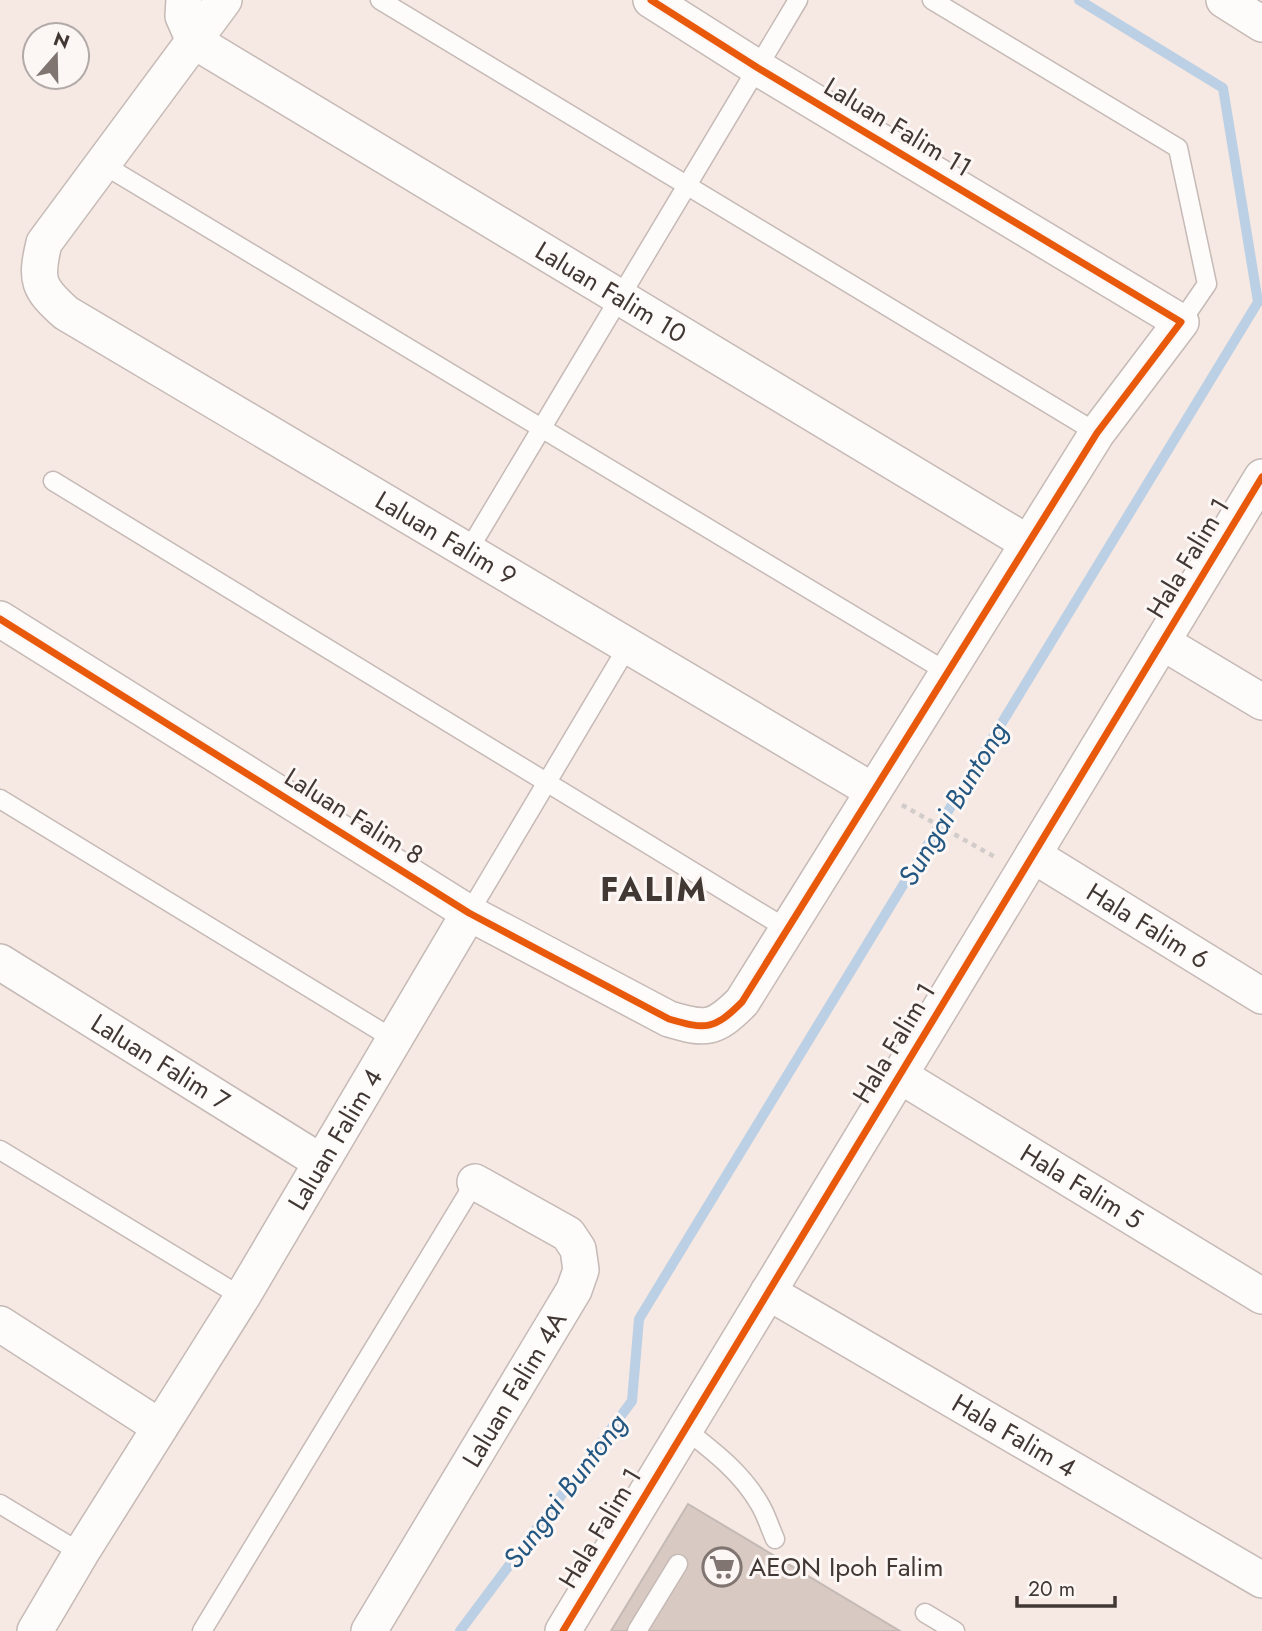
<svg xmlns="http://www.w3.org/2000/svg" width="1262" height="1631" font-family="Jost,sans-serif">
<rect width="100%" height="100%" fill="#f6e8e2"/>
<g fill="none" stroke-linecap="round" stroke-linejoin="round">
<polyline stroke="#bcd0e5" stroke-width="10" points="460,1631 632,1401 639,1319 1258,302 1223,88 1079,0"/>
</g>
<polygon fill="#d8c9c2" stroke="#c4bab5" stroke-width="2" points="688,1504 900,1631 611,1631"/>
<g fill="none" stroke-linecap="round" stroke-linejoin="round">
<g stroke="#c5bab6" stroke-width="21">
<g id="lane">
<polyline points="380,0 1097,433"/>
<polyline points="932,0 1178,148 1207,284 1181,322"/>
<polyline points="104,165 947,672"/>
<polyline points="53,481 787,929"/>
<polyline points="468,551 798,0"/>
<polyline points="0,799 395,1040"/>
<polyline points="469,913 628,646"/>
<polyline points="0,1150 242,1297"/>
<path d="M685 1429C713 1451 741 1472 759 1503 766 1514 770 1528 775 1539"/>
<polyline points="0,1504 81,1553"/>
<polyline points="925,1613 955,1631"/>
<polyline points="202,1631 475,1182"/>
<polyline points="637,1631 678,1564"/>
</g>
</g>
<g stroke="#c5bab6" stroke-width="38">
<g id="street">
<path id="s1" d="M184 0 183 16 194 41 1028 543"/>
<path id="s2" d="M224 0 44 243C35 281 38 288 66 313L873 791"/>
<polyline points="1224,0 1262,24"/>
<path d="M0 619 469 913 669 1019C706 1030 714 1030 742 1002L1097 433 1181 322 758 68 651 0"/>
<polyline points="1162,642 1262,702"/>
<path id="s3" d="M1033 855 1262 996"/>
<path id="s4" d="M0 962 321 1162"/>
<path id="s5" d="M899 1075 1262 1296"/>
<path id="s6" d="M768 1292 1262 1580"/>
<polyline points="0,1324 160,1427"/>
<path id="s7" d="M35 1631 81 1553 242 1297 469 913"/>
<path id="s8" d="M369 1631 574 1290 581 1270 578 1249 568 1234 475 1182"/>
<polyline points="563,1631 1262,477"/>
</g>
</g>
<polyline stroke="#d1ccca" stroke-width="4.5" stroke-dasharray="5 5" stroke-linecap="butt" points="902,805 995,857"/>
<use href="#lane" stroke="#fefcfb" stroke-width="18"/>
<use href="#street" stroke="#fefcfb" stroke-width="35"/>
<g stroke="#fcf7f5" stroke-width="11">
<g id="cycleway">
<path d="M0 619 469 913 669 1019C706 1030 714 1030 742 1002L1097 433 1181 322 758 68 651 0"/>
<polyline points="563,1631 1262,477"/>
</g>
</g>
<use href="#cycleway" stroke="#e8590c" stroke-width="7"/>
</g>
<defs>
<g id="supermarket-ring" transform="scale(2.0125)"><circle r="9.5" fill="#fcf7f5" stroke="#807570" stroke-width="1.5"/><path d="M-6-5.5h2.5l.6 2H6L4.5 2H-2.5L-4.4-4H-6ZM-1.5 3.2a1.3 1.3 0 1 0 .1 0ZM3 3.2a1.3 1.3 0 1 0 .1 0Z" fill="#807570"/></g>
</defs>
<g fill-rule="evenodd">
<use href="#supermarket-ring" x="722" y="1567"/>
</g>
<g text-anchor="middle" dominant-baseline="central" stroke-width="6" stroke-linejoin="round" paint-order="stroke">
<g font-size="26" fill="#413733" stroke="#fcf7f5">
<text transform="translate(898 127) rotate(31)">Laluan Falim 11</text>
<text stroke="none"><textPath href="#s1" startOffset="530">Laluan Falim 10</textPath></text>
<text stroke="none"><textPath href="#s2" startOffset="824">Laluan Falim 9</textPath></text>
<text transform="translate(1188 558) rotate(-59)">Hala Falim 1</text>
<text transform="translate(354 816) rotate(32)">Laluan Falim 8</text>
<text stroke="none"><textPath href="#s3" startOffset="135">Hala Falim 6</textPath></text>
<text transform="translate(894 1043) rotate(-59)">Hala Falim 1</text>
<text stroke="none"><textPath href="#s4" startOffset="189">Laluan Falim 7</textPath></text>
<text stroke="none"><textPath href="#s7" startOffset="576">Laluan Falim 4</textPath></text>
<text stroke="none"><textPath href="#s5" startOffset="214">Hala Falim 5</textPath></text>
<text stroke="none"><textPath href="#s8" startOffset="282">Laluan Falim 4A</textPath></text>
<text stroke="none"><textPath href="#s6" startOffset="285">Hala Falim 4</textPath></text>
<text transform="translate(600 1528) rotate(-59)">Hala Falim 1</text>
</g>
<g font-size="26" fill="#413733" stroke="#fcf7f5" text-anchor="start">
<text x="749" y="1567">AEON Ipoh Falim</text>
</g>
<g font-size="28" font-style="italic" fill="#235781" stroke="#fcf7f5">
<text transform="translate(953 804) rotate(-59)">Sungai Buntong</text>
<text transform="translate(565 1491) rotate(-53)">Sungai Buntong</text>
</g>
<g font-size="33" font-weight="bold" letter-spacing="2" fill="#413733" stroke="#fcf7f5">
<text x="654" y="889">FALIM</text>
</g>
</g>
<g transform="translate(56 56) rotate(20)"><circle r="33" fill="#fcf7f5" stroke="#b1aaa7" stroke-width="2"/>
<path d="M0-5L12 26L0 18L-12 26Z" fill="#807570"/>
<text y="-10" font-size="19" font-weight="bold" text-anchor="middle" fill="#413733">N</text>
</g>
<path d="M1017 1596v10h98v-10" fill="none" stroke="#413733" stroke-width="3.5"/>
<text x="1028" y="1596" font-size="21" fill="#413733" stroke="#fcf7f5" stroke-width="5" paint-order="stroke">20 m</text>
</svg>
